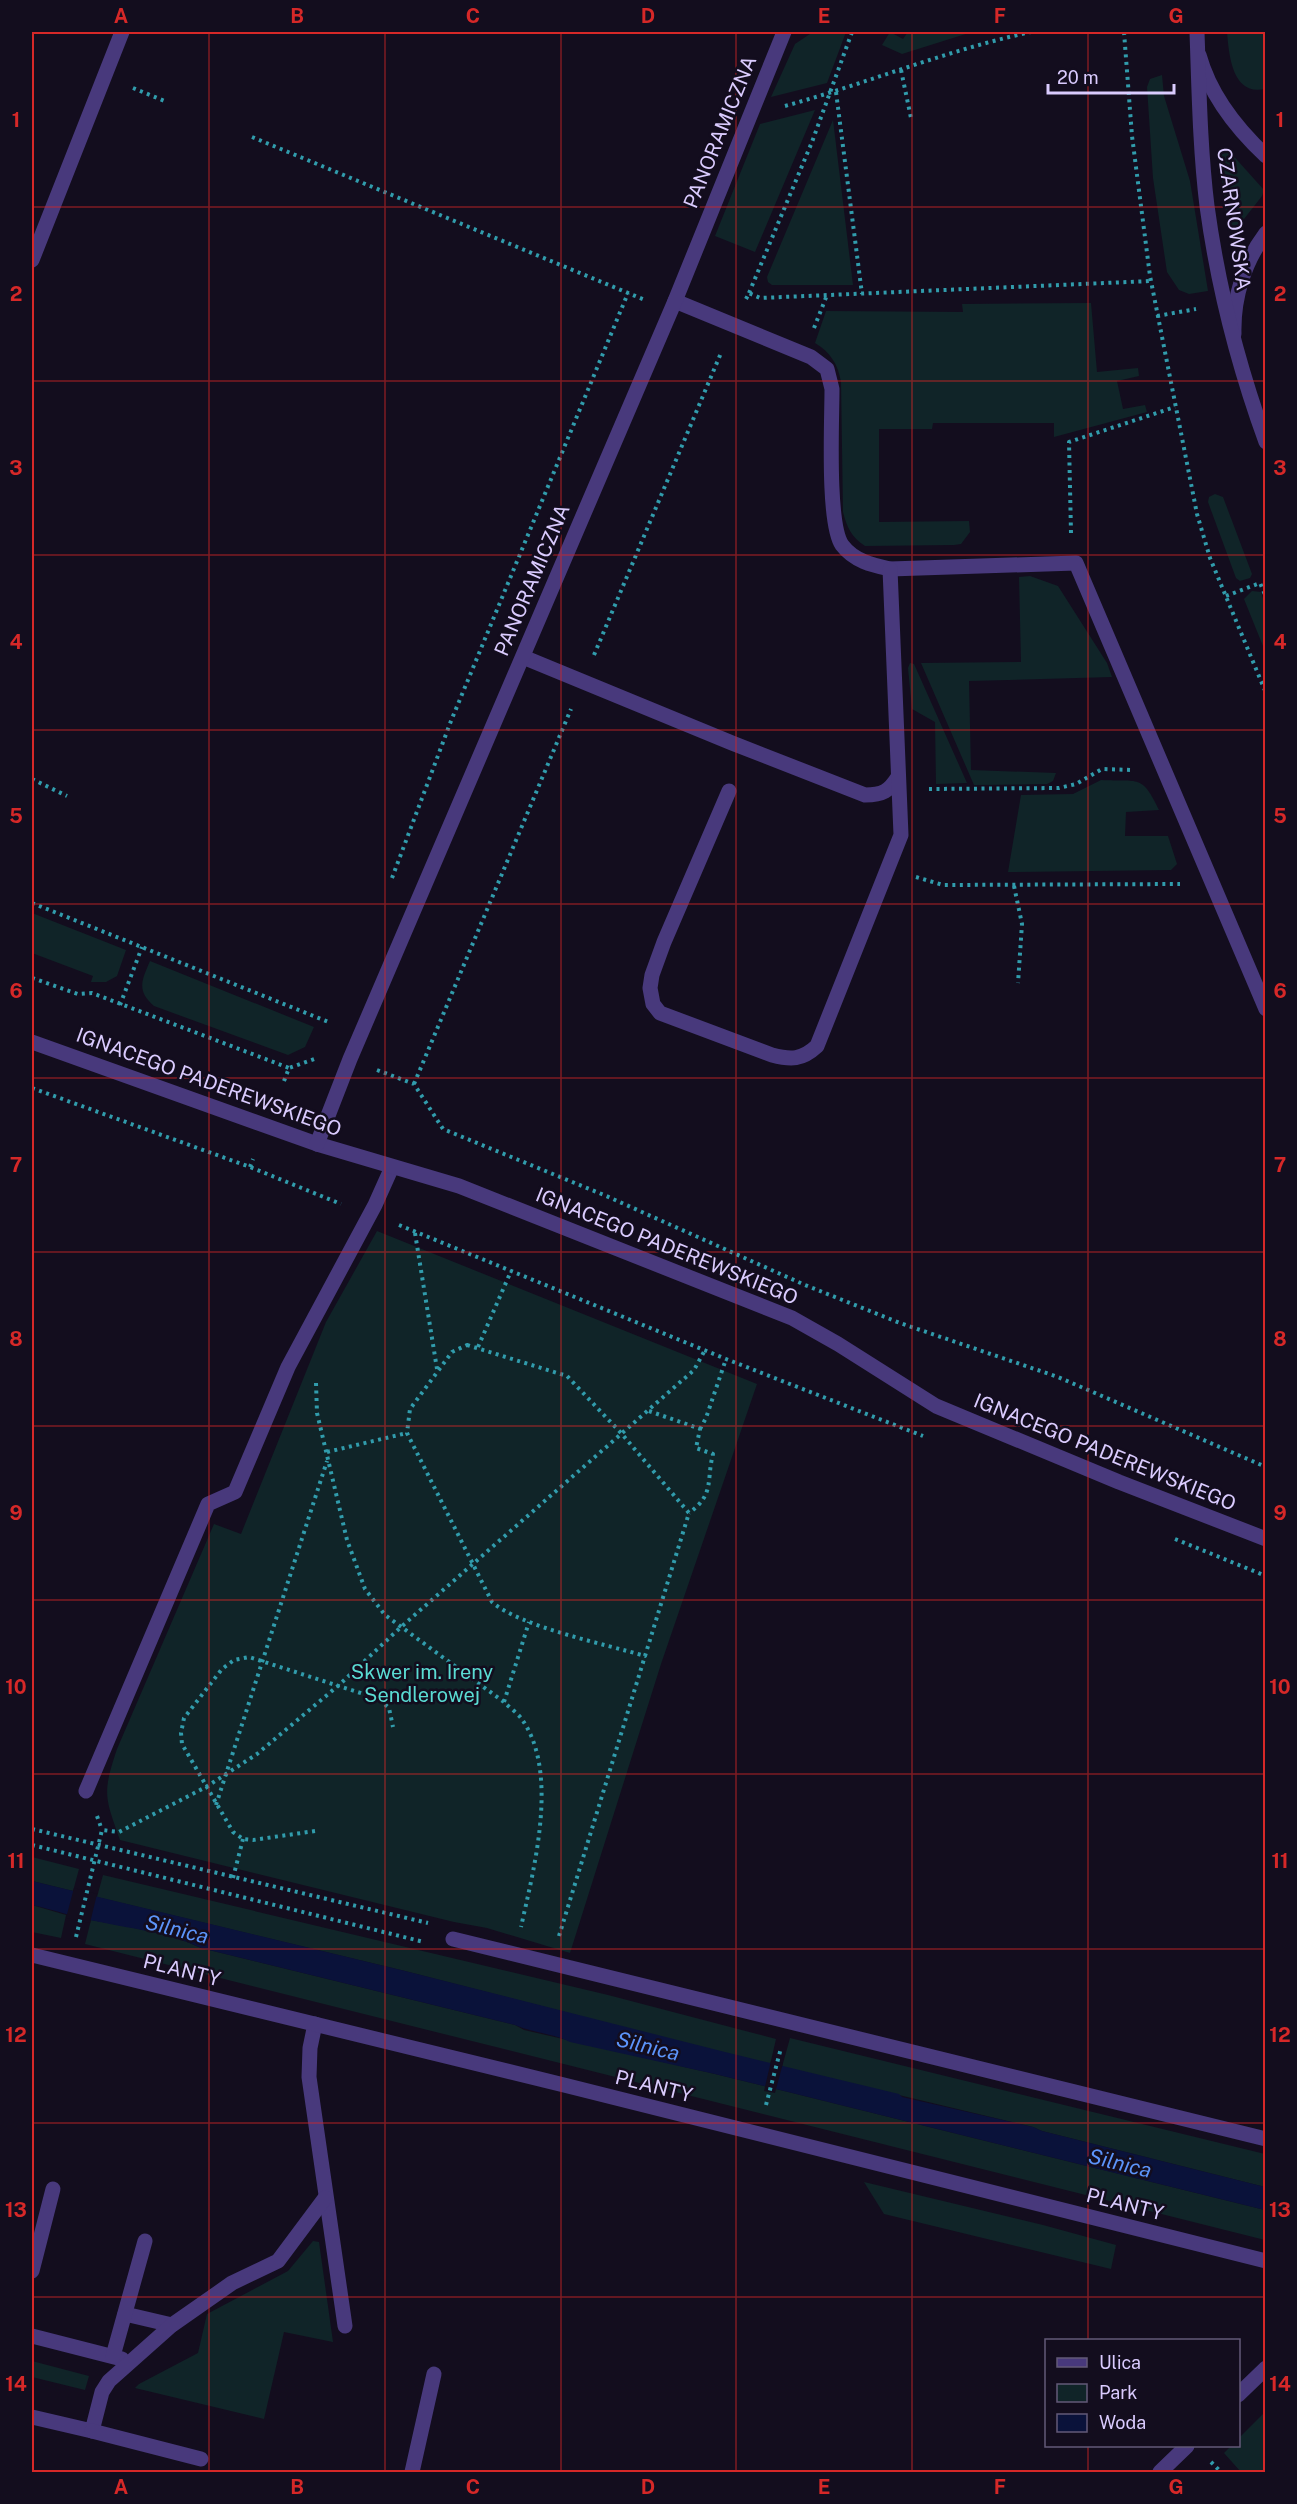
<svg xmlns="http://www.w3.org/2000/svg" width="1297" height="2504" font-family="'Public Sans',sans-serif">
<rect width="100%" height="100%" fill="#130d1e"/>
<g fill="#102428">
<polygon points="813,32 846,32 827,83 771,97 795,44"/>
<polygon points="890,32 903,39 908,32 972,32 902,54 882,45"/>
<path d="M1227 32H1265V89C1232 96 1229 55 1227 32Z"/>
<polygon points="1162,75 1164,96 1190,181 1208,291 1189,294 1179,290 1167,272 1153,178 1147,87 1150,79"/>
<polygon points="815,110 755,252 715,236 760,124"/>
<polygon points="833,120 853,285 772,285 768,282 767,277"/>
<polygon points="1221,148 1229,151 1264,190 1262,196 1233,233 1228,230 1219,152"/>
<path d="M1091 303 1097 372 1138 368 1139 376 1117 381 1123 409 1145 405 1147 412 1054 437V423H933L932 429H879V522L969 521 970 532 961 544 954 545 865 546C851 537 847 527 843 512L841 382C838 364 830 352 815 343L826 311 963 312 962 304Z"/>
<polygon points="1215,494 1223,497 1252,574 1250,578 1240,581 1236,578 1208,502 1209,497"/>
<polygon points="1030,576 1058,586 1107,663 1112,677 969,681 971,770 1056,773 1053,781 1047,784 974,785 921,663 1021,662 1019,577"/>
<polygon points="1252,591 1261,592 1265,605 1265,651 1244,599"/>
<polygon points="910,663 914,664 967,783 936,784 935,722 912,709 908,668"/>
<path d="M1101 780C1139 782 1142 774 1159 810L1126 812 1125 836H1168L1177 864 1171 870 1008 872 1021 795 1073 794Z"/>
<polygon points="32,913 126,950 117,976 106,982 91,982 93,976 32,953"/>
<path d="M150 961 314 1027 305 1047 288 1055 154 1006C136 990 142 980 150 961Z"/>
<path d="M377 1231 757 1384 661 1664 570 1953 487 1928 454 1922 120 1840C105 1797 102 1794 117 1749L214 1524 241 1534 326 1322Z"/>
<polygon points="32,1857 79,1869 73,1891 32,1881"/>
<polygon points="103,1875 608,1995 776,2039 770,2065 405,1971 97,1897"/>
<polygon points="32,1905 66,1915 61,1938 32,1932"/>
<path d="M91 1920C127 1927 168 1932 201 1948L515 2025 524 2030 715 2074 1265 2210V2240L85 1944Z"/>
<polygon points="790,2038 1265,2154 1265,2187 1042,2131 1033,2127 782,2067"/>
<polygon points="864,2182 1043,2225 1116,2245 1111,2269 884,2214"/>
<polygon points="313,2241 319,2242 333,2342 284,2332 264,2419 135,2388 139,2384 198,2353 207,2314 288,2271"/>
<polygon points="32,2361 89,2376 85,2390 32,2377"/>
<polygon points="1265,2412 1265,2472 1241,2472 1224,2453 1231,2446 1238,2446 1239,2438"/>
</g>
<path fill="#0a123a" d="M32 1881 405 1971 725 2052 899 2094 902 2097 1033 2127 1042 2131 1265 2187V2210L715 2074 570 2042C553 2033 533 2033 515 2025L201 1948C171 1933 133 1929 100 1922 77 1918 55 1910 32 1905Z"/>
<g fill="#130d1e">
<polygon points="74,1888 97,1894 90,1923 66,1918"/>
<polygon points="771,2061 783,2063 775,2093 764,2091"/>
</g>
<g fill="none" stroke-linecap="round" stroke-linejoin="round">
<g stroke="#319cac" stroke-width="4" stroke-dasharray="3 4.5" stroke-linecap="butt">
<polyline points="1124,32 1132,136 1150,276 1197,514 1210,558 1266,693"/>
<polyline points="901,70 911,118"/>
<polyline points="133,88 167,102"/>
<polyline points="836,92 862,294"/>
<path d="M785 106C868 83 947 50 1031 32"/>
<polyline points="252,137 645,300"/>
<polyline points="749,293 812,142 852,32"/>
<polyline points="746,299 749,293 760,298 1151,281"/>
<polyline points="1157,316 1196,309"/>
<polyline points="814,328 827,295"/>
<polyline points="1071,533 1069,442 1175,407"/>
<polyline points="1226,596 1260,583 1266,597"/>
<polyline points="594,655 721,353"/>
<polyline points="32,779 67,796"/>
<polyline points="929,789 1059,788 1076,784 1102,769 1133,770"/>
<polyline points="916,877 943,885 1180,884"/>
<polyline points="392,878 451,721 628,293"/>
<polyline points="1014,886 1022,924 1018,983"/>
<polyline points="32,903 331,1023"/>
<polyline points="32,978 78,994 92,993 289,1068"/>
<polyline points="120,1005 142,947"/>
<polyline points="377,1070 414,1084 443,1129 604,1195 805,1285 900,1323 1058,1377 1266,1467"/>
<polyline points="284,1081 289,1068 317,1058"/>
<polyline points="414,1084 571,709"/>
<polyline points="32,1088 250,1167 341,1204"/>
<polyline points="250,1167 253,1159"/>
<polyline points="399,1225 726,1359 923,1436"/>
<polyline points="415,1233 437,1369"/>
<path d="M467 1345 567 1376 621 1433 689 1513 645 1656C605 1644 521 1627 492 1602L407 1433 410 1409 452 1352Z"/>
<polyline points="478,1347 511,1271"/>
<path d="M316 1383 317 1413 347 1540 365 1589 385 1615 504 1702C509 1707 517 1713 521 1718 560 1771 534 1868 521 1927"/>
<path d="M649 1411 700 1429 696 1448 713 1454C706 1481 715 1494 689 1513"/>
<polyline points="700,1429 706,1418 726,1359"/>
<polyline points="327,1452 407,1433"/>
<polyline points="1175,1539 1266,1576"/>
<polyline points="504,1702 529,1622"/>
<polyline points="216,1805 327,1461"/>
<polyline points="97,1816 102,1830"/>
<polyline points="32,1829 428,1923"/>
<polyline points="315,1831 253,1840 243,1839 233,1832 182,1744 181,1733 184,1718 222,1669 234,1660 249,1657 379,1699 389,1708 393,1727"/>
<polyline points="32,1845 424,1942"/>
<polyline points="233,1878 243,1839"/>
<polyline points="559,1936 645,1656"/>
<polyline points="76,1937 102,1830 119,1832 206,1787 257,1754 339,1685 401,1627 694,1370 705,1350"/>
<polyline points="766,2105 781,2048"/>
<polyline points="1211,2462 1221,2472"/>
</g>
<g stroke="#48397c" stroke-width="15">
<path d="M1199 55C1210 95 1236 128 1266 156"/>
<path d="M675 301 811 357 827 369 832 389C832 420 827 523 842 545 854 561 872 565 890 569L1076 563 1266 1009"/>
<path d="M1234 334C1233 298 1244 262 1266 233"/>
<path d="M523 657 732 743 865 795C883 795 889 791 898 777"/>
<path d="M729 791 664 942 652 975 650 988 653 1004 660 1013 772 1055C791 1060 802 1060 817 1046L901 835 890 569"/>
<polyline points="86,1791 208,1504 235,1492 288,1367 375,1205 392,1167"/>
<polyline points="315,2024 310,2048 309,2077 345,2326"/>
<polyline points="32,2271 53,2189"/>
<polyline points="125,2314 172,2325"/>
<polyline points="32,2336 122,2359"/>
<polyline points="113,2356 145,2241"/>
<polyline points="32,2417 92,2431 102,2392 109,2381 172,2325 232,2283 278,2261 325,2198"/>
<polyline points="92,2431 201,2459"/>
<polyline points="412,2472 434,2374"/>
</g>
<g stroke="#48397c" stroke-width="15">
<path d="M1197 32C1199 89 1200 149 1207 206 1218 287 1238 365 1266 442"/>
<polyline points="32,260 122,32"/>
<polyline points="32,1042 317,1144 459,1186 792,1318 838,1344 936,1406 1119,1482 1266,1539"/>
<polyline points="317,1144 350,1059 675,301 784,32"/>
<polyline points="453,1939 1266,2139"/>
<polyline points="32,1955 568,2086 1266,2261"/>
<polyline points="1238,2395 1266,2368"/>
<polyline points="1160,2472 1187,2446"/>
</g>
</g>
<path fill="none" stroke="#d62828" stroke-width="1.5" stroke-opacity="0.55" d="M209 32V2472M385 32V2472M561 32V2472M736 32V2472M912 32V2472M1088 32V2340M32 207H1266M32 381H1266M32 555H1266M32 730H1266M32 904H1266M32 1078H1266M32 1252H1266M32 1426H1266M32 1600H1266M32 1774H1266M32 1949H1266M32 2123H1266M32 2297H1266M1088 2446V2472"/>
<g text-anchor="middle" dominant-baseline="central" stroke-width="5" stroke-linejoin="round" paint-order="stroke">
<g font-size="20" fill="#dacbfe" stroke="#130d1e">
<text transform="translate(720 132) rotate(-68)">PANORAMICZNA</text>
<text transform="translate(1234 219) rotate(82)">CZARNOWSKA</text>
<text transform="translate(532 580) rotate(-67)">PANORAMICZNA</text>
<text transform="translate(209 1082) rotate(20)">IGNACEGO PADEREWSKIEGO</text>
<text transform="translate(667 1246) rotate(22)">IGNACEGO PADEREWSKIEGO</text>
<text transform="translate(1105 1452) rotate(22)">IGNACEGO PADEREWSKIEGO</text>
<text transform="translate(182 1970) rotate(14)">PLANTY</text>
<text transform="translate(654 2086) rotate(14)">PLANTY</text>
<text transform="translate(1125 2204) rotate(14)">PLANTY</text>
</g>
<g font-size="20" fill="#5adbd3" stroke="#130d1e">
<text x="422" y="1672">Skwer im. Ireny<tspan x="422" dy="23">Sendlerowej</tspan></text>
</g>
<g font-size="21" font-style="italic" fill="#5c94fa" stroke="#130d1e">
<text transform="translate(177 1929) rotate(14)">Silnica</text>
<text transform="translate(648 2046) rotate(14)">Silnica</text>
<text transform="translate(1120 2163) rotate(14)">Silnica</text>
</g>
</g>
<rect width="1297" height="2504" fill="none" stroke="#130d1e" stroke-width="66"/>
<rect x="1045" y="2339" width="195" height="108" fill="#130d1e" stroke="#635978" stroke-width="1.5"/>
<rect x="1057" y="2358" width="30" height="9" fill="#48397c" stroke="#635978" stroke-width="1.5"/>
<text x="1099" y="2369" font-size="18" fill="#dacbfe">Ulica</text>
<rect x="1057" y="2384" width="30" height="18" fill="#102428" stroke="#635978" stroke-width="1.5"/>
<text x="1099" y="2399" font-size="18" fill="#dacbfe">Park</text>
<rect x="1057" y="2414" width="30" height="18" fill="#0a123a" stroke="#635978" stroke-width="1.5"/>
<text x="1099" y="2429" font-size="18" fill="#dacbfe">Woda</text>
<path d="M1048 84v9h126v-9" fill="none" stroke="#dacbfe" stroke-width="3"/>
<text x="1057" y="84" font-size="18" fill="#dacbfe" stroke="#130d1e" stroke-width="4.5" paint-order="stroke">20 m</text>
<rect x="33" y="33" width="1231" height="2438" fill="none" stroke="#d62828" stroke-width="2"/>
<g font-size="20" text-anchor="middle" font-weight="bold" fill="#d62828">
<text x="121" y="23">A</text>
<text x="297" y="23">B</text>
<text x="473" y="23">C</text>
<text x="648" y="23">D</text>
<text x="824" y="23">E</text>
<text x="1000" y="23">F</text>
<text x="1176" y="23">G</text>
<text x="16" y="127">1</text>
<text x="1280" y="127">1</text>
<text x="16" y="301">2</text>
<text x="1280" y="301">2</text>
<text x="16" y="475">3</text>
<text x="1280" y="475">3</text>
<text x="16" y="649">4</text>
<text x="1280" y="649">4</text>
<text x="16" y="823">5</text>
<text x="1280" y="823">5</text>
<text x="16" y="998">6</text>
<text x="1280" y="998">6</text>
<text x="16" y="1172">7</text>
<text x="1280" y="1172">7</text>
<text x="16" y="1346">8</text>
<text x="1280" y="1346">8</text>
<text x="16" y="1520">9</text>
<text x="1280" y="1520">9</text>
<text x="16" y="1694">10</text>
<text x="1280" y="1694">10</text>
<text x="16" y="1868">11</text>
<text x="1280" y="1868">11</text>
<text x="16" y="2042">12</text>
<text x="1280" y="2042">12</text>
<text x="16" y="2217">13</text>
<text x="1280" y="2217">13</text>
<text x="16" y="2391">14</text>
<text x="1280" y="2391">14</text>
<text x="121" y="2494">A</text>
<text x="297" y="2494">B</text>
<text x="473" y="2494">C</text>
<text x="648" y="2494">D</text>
<text x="824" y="2494">E</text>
<text x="1000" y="2494">F</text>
<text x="1176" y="2494">G</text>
</g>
</svg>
